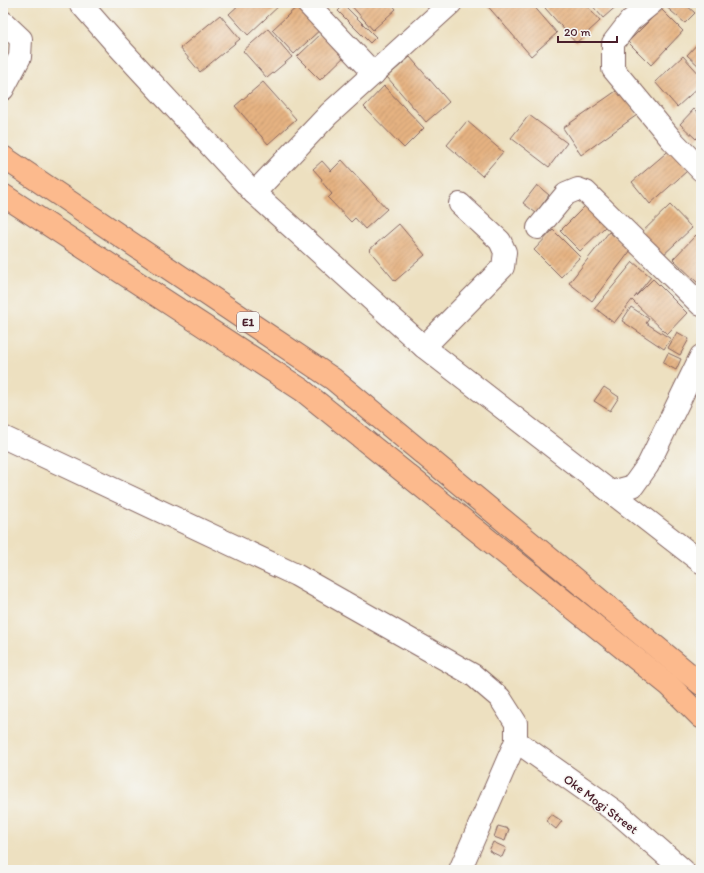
<svg xmlns="http://www.w3.org/2000/svg" width="704" height="873" font-family="Itim,sans-serif">
<defs>
<pattern id="building-hatch" width="6" height="6" patternUnits="userSpaceOnUse"><rect width="6" height="6" fill="#e6b382"/><path d="M-1 1l2-2M0 6l6-6M5 7l2-2" fill="none" stroke="#bc916b"/></pattern>
</defs>
<rect width="100%" height="100%" fill="#f6f6f2"/>
<filter id="ink" filterUnits="userSpaceOnUse"><feTurbulence type="fractalNoise" baseFrequency=".025" numOctaves="2"/><feDisplacementMap in="SourceGraphic" scale="8" xChannelSelector="R" yChannelSelector="G"/><feConvolveMatrix kernelMatrix="1 2 1 2 8 2 1 2 1" color-interpolation-filters="sRGB"/></filter>
<filter id="wash" filterUnits="userSpaceOnUse"><feTurbulence type="fractalNoise" baseFrequency=".012" numOctaves="4" result="noise"/><feDisplacementMap in="SourceGraphic" scale="16" xChannelSelector="R" yChannelSelector="G"/><feGaussianBlur stdDeviation="0.9" result="paint"/><feColorMatrix in="noise" values="0 0 0 0 0 0 0 0 0 0 0 0 0 0 0 0 0 1.4 0 .05"/><feComposite in="paint" operator="in"/></filter>
<g filter="url(#wash)">
<rect width="100%" height="100%" fill="#ede0c0"/>
<g id="blocks">
<g fill="url(#building-hatch)">
<polygon points="241,3 282,3 248,35 229,14"/>
<polygon points="301,3 324,26 294,54 272,30"/>
<polygon points="349,3 391,3 396,9 373,30"/>
<polygon points="485,3 531,3 557,33 531,56"/>
<polygon points="550,3 584,3 600,21 576,43 545,8"/>
<polygon points="590,3 620,3 603,18"/>
<polygon points="666,3 684,3 695,13 685,23 664,5"/>
<polygon points="344,5 376,37 370,43 338,11"/>
<polygon points="661,9 683,31 651,65 628,42"/>
<polygon points="220,15 240,39 200,72 180,48"/>
<polygon points="268,29 292,57 267,78 243,51"/>
<polygon points="326,29 349,52 320,80 297,57"/>
<polygon points="701,40 701,68 687,55"/>
<polygon points="683,56 701,76 701,85 677,107 655,82"/>
<polygon points="410,57 449,102 426,122 387,77"/>
<polygon points="263,82 296,119 268,144 235,106"/>
<polygon points="384,86 424,128 404,148 364,107"/>
<polygon points="619,89 637,115 581,155 563,128"/>
<polygon points="694,109 701,116 701,134 696,139 680,124"/>
<polygon points="529,115 567,143 549,167 511,138"/>
<polygon points="467,121 503,152 482,176 447,145"/>
<polygon points="679,142 687,171 650,204 632,182"/>
<polygon points="342,160 387,209 365,229 355,218 351,222 328,198 332,194 321,181 322,179 313,169 322,161 331,171"/>
<polygon points="537,185 549,195 536,213 523,203"/>
<polygon points="670,205 692,228 660,258 638,236"/>
<polygon points="585,206 606,226 580,251 560,231"/>
<polygon points="399,224 425,255 395,281 369,250"/>
<polygon points="553,230 580,257 561,277 534,250"/>
<polygon points="609,232 631,250 592,301 569,283"/>
<polygon points="696,235 701,240 701,286 673,259"/>
<polygon points="633,262 651,277 634,298 653,279 687,313 667,334 632,300 614,323 595,308"/>
<polygon points="631,307 649,319 646,323 671,339 664,349 622,321"/>
<polygon points="677,332 689,339 680,355 668,348"/>
<polygon points="668,353 681,359 676,370 663,363"/>
<polygon points="604,387 619,397 610,411 594,401"/>
<polygon points="551,814 562,821 556,829 546,821"/>
<polygon points="498,826 509,829 505,841 494,837"/>
<polygon points="493,842 506,848 502,857 489,851"/>
</g>
</g>
</g>
<g filter="url(#ink)">
<use href="#blocks" fill-opacity="0" stroke="#83635f" stroke-width="1"/>
<g fill="none" stroke-linecap="round" stroke-linejoin="round">
<g stroke="#83635f" stroke-width="24">
<g id="minor">
<polyline points="80,3 116,44 254,193 424,347 701,562"/>
<polyline points="307,3 374,74"/>
<polyline points="652,3 630,21 613,43 613,69 672,140 701,170"/>
<polyline points="3,22 21,39 20,57 3,89"/>
<polyline points="254,193 329,114 451,3"/>
<polyline points="538,228 566,194 578,189 586,192 701,305"/>
<polyline points="424,347 503,267 505,252 500,241 460,204"/>
<polyline points="3,437 296,575 473,675 500,698 516,723 516,741 460,870"/>
<polyline points="611,492 633,486 648,465 701,356"/>
<polyline points="516,741 619,814 683,870"/>
</g>
</g>
<g stroke="#83635f" stroke-width="24">
<g id="highway">
<polyline points="3,157 333,379 701,684"/>
<polyline points="3,195 302,390 670,686 701,717"/>
</g>
</g>
<use href="#minor" stroke="#fff" stroke-width="22"/>
<use href="#highway" stroke="#fcba8d" stroke-width="22"/>
</g>
</g>
<g text-anchor="middle" dominant-baseline="central" stroke-width="3" stroke-linejoin="round" paint-order="stroke">
<rect fill="#f6f6f2" stroke="#7e6067" stroke-width="1" x="237" y="312" width="22" height="20" rx="3"/>
<g font-size="12" font-weight="bold" fill="#4a1f2b">
<text x="248" y="322">E1</text>
</g>
<g font-size="13" fill="#4a1f2b" stroke="#f6f6f2">
<text transform="translate(601 804) rotate(37)">Oke Mogi Street</text>
</g>
</g>
<rect width="704" height="873" fill="none" stroke="#f6f6f2" stroke-width="16"/>
<path d="M558 36v6h59v-6" fill="none" stroke="#4a1f2b" stroke-width="2"/>
<text x="564" y="36" font-size="12" fill="#4a1f2b" stroke="#f6f6f2" stroke-width="3" paint-order="stroke">20 m</text>
</svg>
